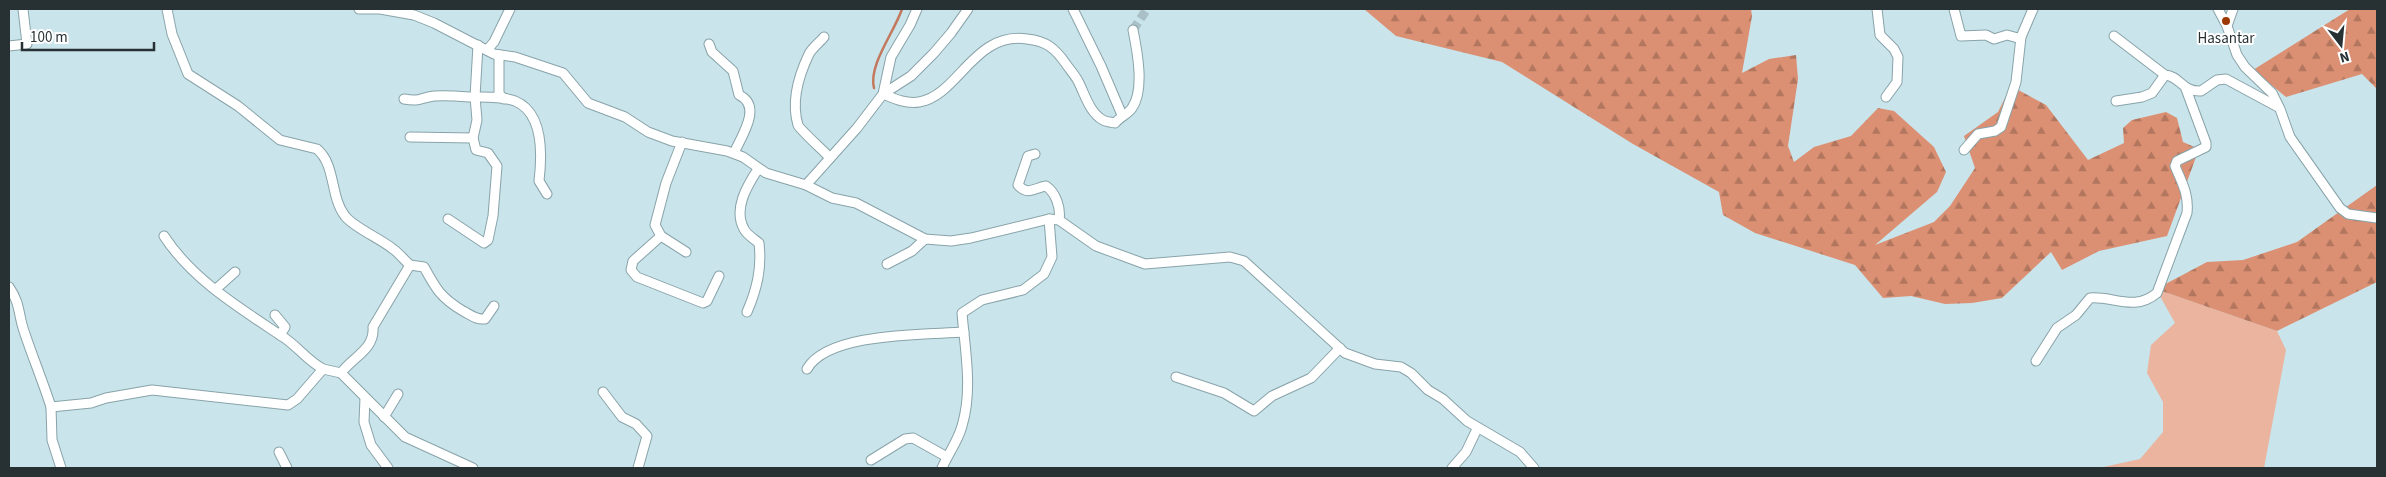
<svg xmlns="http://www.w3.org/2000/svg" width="2386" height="477" font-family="'Source Sans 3',sans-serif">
<defs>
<pattern id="forest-firs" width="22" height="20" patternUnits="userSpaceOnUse" patternTransform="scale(1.25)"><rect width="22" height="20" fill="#dc9073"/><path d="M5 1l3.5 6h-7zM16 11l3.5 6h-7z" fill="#b2765f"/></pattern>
</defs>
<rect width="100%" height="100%" fill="#c9e4eb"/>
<polygon fill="#ebb49f" points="2156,289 2277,331 2286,350 2264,468 2099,468 2140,459 2163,432 2163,402 2147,373 2151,345 2175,323"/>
<g fill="url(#forest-firs)">
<polygon points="1364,9 1751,9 1752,16 1742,73 1769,59 1796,55 1798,79 1788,146 1794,162 1814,147 1851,136 1878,108 1894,111 1934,147 1946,172 1937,192 1875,245 1934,222 1950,206 1975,168 1964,136 1998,112 2011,86 2046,105 2088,160 2124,143 2123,128 2132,120 2166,112 2177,118 2183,142 2199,149 2167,236 2099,251 2062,270 2051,252 2002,298 1972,303 1945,304 1911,296 1883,298 1855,265 1755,233 1723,215 1719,192 1633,144 1502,62 1396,36"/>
<polygon points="2350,9 2377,9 2377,89 2362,74 2286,97 2253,70"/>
<polygon points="2377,185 2377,282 2277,331 2156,289 2207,262 2243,260 2297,242"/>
</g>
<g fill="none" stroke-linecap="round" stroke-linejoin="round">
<path stroke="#c3795d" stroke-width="2.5" d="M874 88C868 65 895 31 902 9"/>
<polyline stroke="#a9c0c6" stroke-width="9" stroke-dasharray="9 4.5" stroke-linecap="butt" points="1133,30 1147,9"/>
<g stroke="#88a3a9" stroke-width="11">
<g id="street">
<path d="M167 9 172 34 188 74 238 106 280 140 317 149C336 165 330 197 345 216 353 227 381 239 393 249 399 253 404 260 410 265L373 327C375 349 353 357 341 373"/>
<polyline points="359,9 380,9 414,15 434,23 494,54 515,57 563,73 588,103 625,117 648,132 672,141 727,151 743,157 766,173 806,185 832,198 856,203 925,239 951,241 971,238 1049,219 1059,220 1096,246 1145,264 1230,257 1244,261 1345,353 1375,364 1401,367 1411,373 1428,390 1443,399 1467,421 1520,452 1534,468"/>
<path d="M917 9 910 25 891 57 883 94C895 99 906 104 919 102 958 96 974 31 1027 39 1046 41 1055 48 1066 64 1070 70 1076 76 1079 83 1085 95 1090 113 1103 120 1106 122 1111 122 1115 123 1120 117 1128 114 1132 108 1145 90 1137 50 1133 30"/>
<polyline points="1073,9 1101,66 1122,115"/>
<polyline points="1877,9 1880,35 1894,49 1898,57 1897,82 1886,97"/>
<polyline points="1954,9 1961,36 1986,35 1994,39 2007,35 2018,38 2021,37 2033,9"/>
<polyline points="2218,9 2227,26 2237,55 2245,67 2272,93 2280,109 2290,137 2340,208 2348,214 2377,218"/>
<polyline points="2227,26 2233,9"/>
<path d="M2114 36 2165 75C2180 76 2182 92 2201 91L2217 80 2226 79 2278 107"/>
<path d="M824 37C820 42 812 48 809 54 799 75 791 102 798 125 800 130 825 152 830 158"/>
<path d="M709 44 712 52 733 71 739 95C763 106 741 137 734 153"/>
<polyline points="9,46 27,44 23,9"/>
<polyline points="487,50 494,42 510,9"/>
<polyline points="499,55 499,94 504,99"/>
<path d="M404 99C421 102 419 98 434 96 445 95 457 96 469 97 484 97 501 96 515 101 544 113 542 156 539 181L547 194"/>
<polyline points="2116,101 2142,97 2152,93 2165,75"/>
<polyline points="410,137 473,138"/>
<polyline points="682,142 666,183 655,225 661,236 686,252"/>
<polyline points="1964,150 1978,134 1995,131 2001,127 2016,82 2021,37"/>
<path d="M1035 154 1028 156 1018 185C1028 196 1034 188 1046 186 1056 193 1061 208 1059 220"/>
<polyline points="806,185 857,128 883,94 911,76 934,53 951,33 968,9"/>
<polyline points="448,219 484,243 488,240 493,216 497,166 488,153 476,150 473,138 477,120 475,97 478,45"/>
<path d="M164 236C192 279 238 307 280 335"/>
<polyline points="661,236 633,261 631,270 637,277 703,303 707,301 719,276"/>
<polyline points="887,264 912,251 925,239"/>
<path d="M410 265 424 267C436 289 441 298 463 311 471 315 476 320 485 319L494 306"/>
<path d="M9 287C21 304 18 316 25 334 33 358 43 382 51 407L91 403 106 398 152 390 288 405 297 399 323 369 341 373 405 437 473 468"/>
<polyline points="216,289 235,272"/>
<path d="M747 312C757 289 762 268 759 243 754 239 746 234 744 229 733 209 747 186 758 169"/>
<path d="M275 315 285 327 280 335C296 344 306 360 323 369"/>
<path d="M2036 361 2057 328 2076 315 2090 298C2114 296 2134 312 2157 293L2187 213C2189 194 2182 183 2175 166L2177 161 2206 147V143L2186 89"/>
<path d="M807 369C828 332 925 335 964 332"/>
<polyline points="1176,377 1224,393 1254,411 1272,396 1311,378 1340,348"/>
<polyline points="603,392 622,417 636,424 647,436 638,468"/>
<polyline points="365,398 364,422 371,445 388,468"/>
<polyline points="51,407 52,440 61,468"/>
<polyline points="384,417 398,394"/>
<polyline points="279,452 287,468"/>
<polyline points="871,460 905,439 913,438 947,457"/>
<path d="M942 468C948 454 958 441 962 426 973 390 965 350 962 313L982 300 1023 290 1044 274 1052 257 1049 219"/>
<polyline points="1452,468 1466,452 1477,429"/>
</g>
</g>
<use href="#street" stroke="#fff" stroke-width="9"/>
</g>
<circle fill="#9d3903" stroke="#fff" stroke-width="2" cx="2226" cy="21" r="5"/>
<g text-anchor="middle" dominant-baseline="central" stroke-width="4" stroke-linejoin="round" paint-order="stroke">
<g font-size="15" fill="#273134" stroke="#fff">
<text x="2226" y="38">Hasantar</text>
</g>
</g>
<rect width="2386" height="477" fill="none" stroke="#273134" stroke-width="20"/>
<g transform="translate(2341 45) rotate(164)" stroke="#ffffff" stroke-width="4" paint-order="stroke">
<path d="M0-4L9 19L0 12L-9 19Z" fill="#273134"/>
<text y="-8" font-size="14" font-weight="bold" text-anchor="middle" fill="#273134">N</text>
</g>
<path d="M22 42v8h132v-8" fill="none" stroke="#273134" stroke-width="2.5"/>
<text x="30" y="42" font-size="15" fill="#273134" stroke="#ffffff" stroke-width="4" paint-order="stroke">100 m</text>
</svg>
